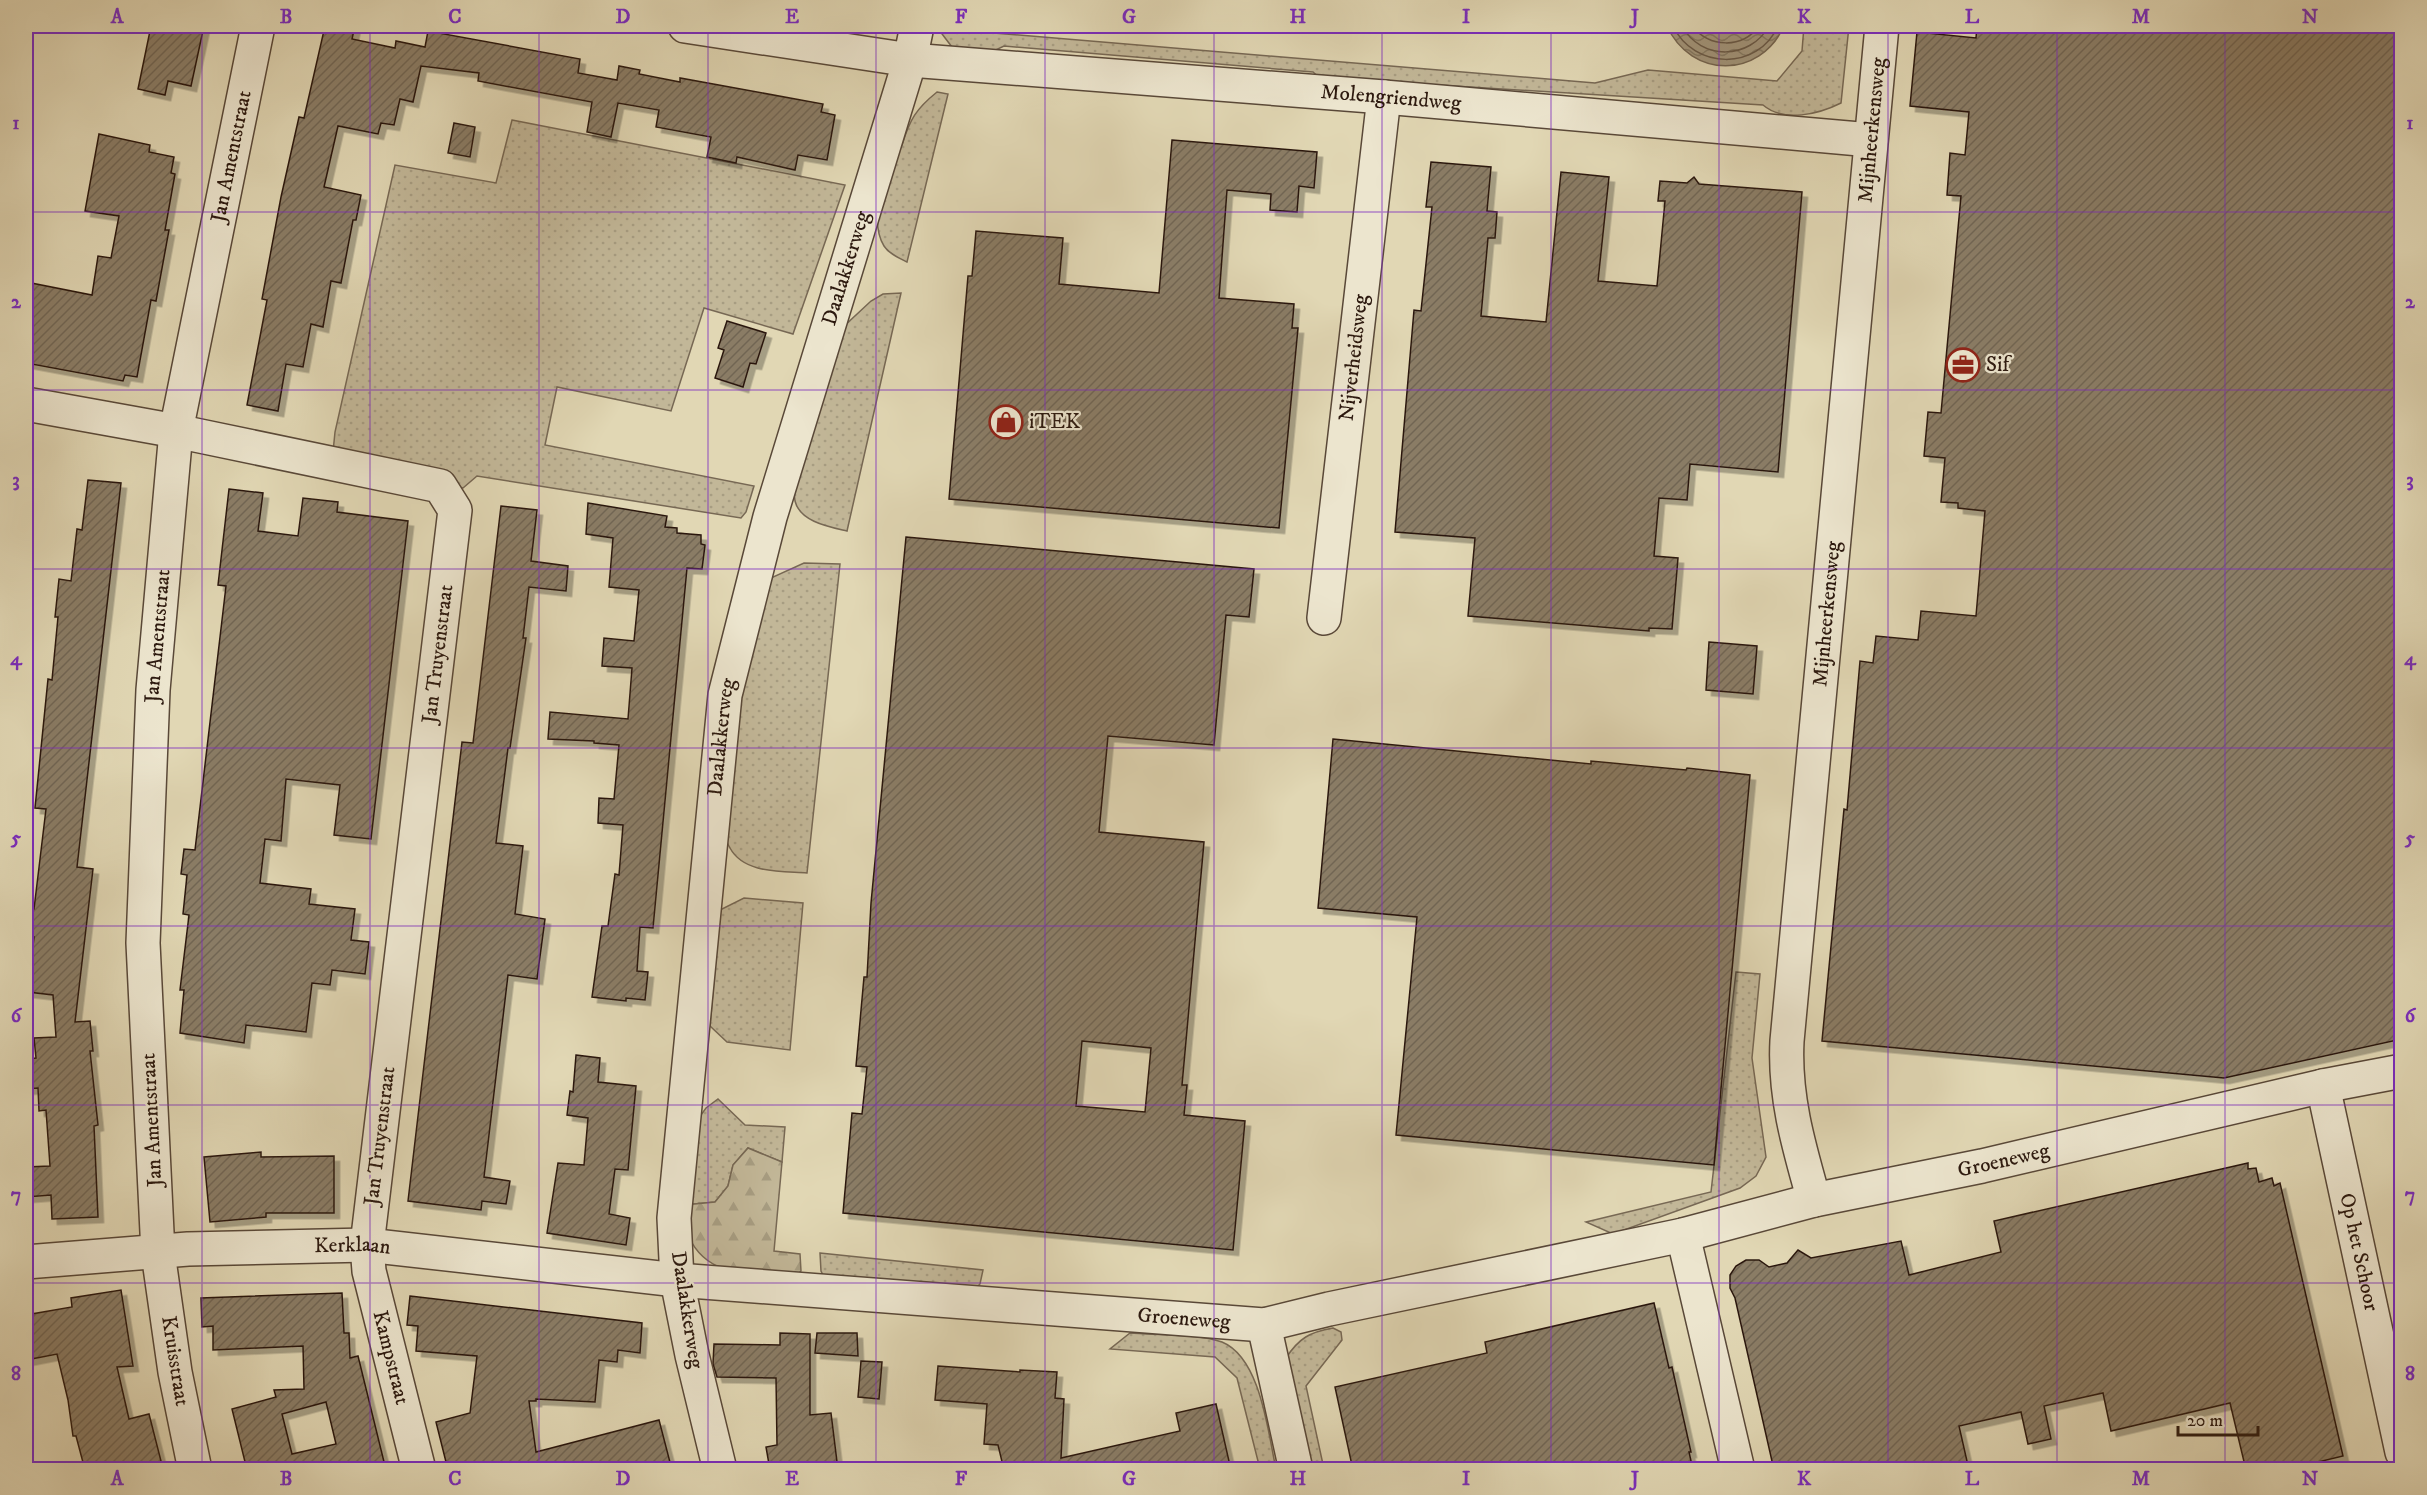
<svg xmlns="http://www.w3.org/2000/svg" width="2427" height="1495" font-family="'IM FELL DW Pica',serif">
<defs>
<pattern id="grass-dots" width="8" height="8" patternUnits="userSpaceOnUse" patternTransform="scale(1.5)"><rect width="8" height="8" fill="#c2b798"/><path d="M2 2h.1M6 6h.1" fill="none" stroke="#a79d82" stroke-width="1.8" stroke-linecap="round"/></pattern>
<pattern id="forest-firs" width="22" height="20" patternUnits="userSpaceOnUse" patternTransform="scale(1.5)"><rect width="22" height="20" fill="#c2b798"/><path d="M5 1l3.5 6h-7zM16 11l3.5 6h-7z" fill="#a79d82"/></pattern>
<pattern id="water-waves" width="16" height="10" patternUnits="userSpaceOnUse" patternTransform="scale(1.5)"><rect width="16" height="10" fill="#a3967c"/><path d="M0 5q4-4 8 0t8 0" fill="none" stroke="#857a64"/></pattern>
<pattern id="building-hatch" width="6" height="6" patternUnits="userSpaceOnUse" patternTransform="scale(1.5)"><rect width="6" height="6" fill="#8a7c65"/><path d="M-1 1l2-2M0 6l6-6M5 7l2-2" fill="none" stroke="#716552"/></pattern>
<filter id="shadow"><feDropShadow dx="5.5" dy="5.5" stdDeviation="0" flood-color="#0004"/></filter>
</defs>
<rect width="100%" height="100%" fill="#e1d7b4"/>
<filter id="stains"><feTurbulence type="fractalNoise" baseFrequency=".00333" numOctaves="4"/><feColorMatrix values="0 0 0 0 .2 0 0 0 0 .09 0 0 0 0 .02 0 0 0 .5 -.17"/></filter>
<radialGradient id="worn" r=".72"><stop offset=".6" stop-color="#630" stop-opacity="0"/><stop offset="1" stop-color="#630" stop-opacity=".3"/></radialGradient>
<g fill="url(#grass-dots)" stroke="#776854" stroke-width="1.5">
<path d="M936 26H988L994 33 1595 83 1648 70 1777 81 1802 51 1804 26H1849L1841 103C1819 114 1784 123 1763 105L1374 81 1327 85 1313 72 1004 46 981 57 952 47Z"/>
<path d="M937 92 948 94 907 262C899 258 889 254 884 246 867 218 887 173 896 144L902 145C910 119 916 109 937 92Z"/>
<polygon points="512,120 845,185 793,334 704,308 671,411 557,387 545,445 754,486 746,512 741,518 477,476 463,488 332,462 335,432 395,165 496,183"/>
<path d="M901 293 847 531C830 527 800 522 795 501 794 495 794 488 794 482L841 329 871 301 883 294Z"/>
<path d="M804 563 840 564 807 873C782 871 744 874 730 848 725 840 723 830 720 822L756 597 773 577Z"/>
<polygon points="744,898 803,903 790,1050 727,1042 710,1026 720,910"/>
<polygon points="1736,972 1760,974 1752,1058 1766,1157 1756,1176 1740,1188 1613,1234 1586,1222 1711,1192"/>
<polygon points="718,1099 745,1125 785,1127 782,1162 748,1148 733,1165 728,1186 715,1202 684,1205 693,1126 706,1108"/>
<polygon points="820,1253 983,1270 980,1284 971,1293 826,1281 821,1271"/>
<path d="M1333 1328 1341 1332 1342 1340 1306 1386 1324 1469H1305L1286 1358C1299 1338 1310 1332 1333 1328Z"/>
<path d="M1130 1333C1155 1335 1199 1334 1222 1342 1261 1358 1268 1433 1276 1469H1260L1237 1378 1215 1357 1110 1349Z"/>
</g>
<path fill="url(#forest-firs)" stroke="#776854" stroke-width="1.5" d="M748 1148 782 1162 774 1251 800 1254 801 1271 791 1279C754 1275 707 1278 689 1237 685 1228 686 1215 684 1205L715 1202 728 1186 733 1165Z"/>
<path fill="url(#water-waves)" stroke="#736450" stroke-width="1.5" d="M1667 26H1784C1760 79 1691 79 1667 26Z"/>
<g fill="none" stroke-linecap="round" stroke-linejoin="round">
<g stroke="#685846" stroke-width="1.5">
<path d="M1673 26C1694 70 1758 71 1778 26"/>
<path d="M1682 26C1701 61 1750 60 1769 26"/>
<path d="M1692 26C1710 48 1742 49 1759 26"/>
</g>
</g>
<g fill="url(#building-hatch)" stroke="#2c190f" stroke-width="1.5" fill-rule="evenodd" filter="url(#shadow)">
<polygon points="151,26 204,26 191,86 168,81 165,95 138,89"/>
<polygon points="325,26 355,26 352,39 395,48 396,41 425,47 428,31 580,59 578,73 617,80 619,66 640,70 639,74 680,82 680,78 823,104 821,112 835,115 827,160 798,155 795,170 737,157 736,163 707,157 711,137 656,127 659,110 618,103 611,137 587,132 592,102 478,81 479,73 421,66 413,102 400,99 394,125 381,123 378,134 338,126 324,187 361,195 356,220 353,220 341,283 331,281 323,327 311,324 303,367 286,364 278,411 247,405 267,300 262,299 281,197 299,117 304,118"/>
<polygon points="1977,26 2402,26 2402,1039 2224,1078 1822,1041 1844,809 1847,810 1860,661 1873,663 1876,636 1918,640 1921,611 1976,616 1985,511 1958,508 1958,503 1941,502 1945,458 1924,456 1928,412 1941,413 1961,196 1947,195 1950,153 1965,155 1969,112 1910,106 1917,32 1976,38"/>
<polygon points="454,123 475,127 470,157 448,153"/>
<polygon points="99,134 150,145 149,152 174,157 171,173 175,174 165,230 169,230 156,301 151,300 137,377 125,375 123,381 26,363 26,282 92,295 98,256 111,258 119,216 85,211"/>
<polygon points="1172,140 1317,152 1314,188 1299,186 1297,212 1270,210 1271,194 1227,190 1219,298 1294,304 1292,328 1298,328 1279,528 949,499 968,276 972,276 976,231 1063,238 1059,284 1159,293"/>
<polygon points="1431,162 1491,167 1487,211 1497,212 1495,238 1488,238 1481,316 1546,322 1561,172 1609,177 1598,281 1657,286 1665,201 1658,201 1660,181 1687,183 1694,177 1699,184 1802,192 1778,472 1690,464 1687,500 1659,498 1654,556 1678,558 1672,629 1649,628 1649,631 1468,616 1475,538 1395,532 1414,310 1421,311 1432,207 1426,207"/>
<polygon points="727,321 766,333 756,364 750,363 743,387 715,378 724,350 718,348"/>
<polygon points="88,480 121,483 77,867 93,869 75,1022 90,1021 93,1051 90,1051 98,1125 94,1126 98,1217 52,1219 51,1195 26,1197 26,1167 50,1166 46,1110 39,1111 38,1088 26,1089 26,1059 36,1058 34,1038 56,1037 53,995 28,992 34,937 26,936 26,908 34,909 46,809 35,808 48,679 52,680 58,617 55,617 59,579 71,581 77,529 82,530"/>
<polygon points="229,489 263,493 258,531 298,536 303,498 338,502 337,512 408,521 371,839 334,835 340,785 286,779 281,841 265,839 260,883 311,889 309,904 355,909 351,940 369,942 365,974 332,970 330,985 312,983 306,1032 246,1025 244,1043 180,1033 184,990 180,990 189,915 183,914 187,875 181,874 184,849 195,850 226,586 218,585"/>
<polygon points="588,503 667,516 665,527 677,528 677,533 701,535 701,544 705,545 702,569 687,568 653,928 640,927 637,971 648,972 645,1000 626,998 626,1001 592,997 602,926 608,926 615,874 619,875 623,825 598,823 599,798 614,799 619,745 594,743 594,741 548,739 550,712 628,719 632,668 602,666 604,638 634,641 639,590 609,587 613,538 586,534"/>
<polygon points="501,506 537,510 531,561 568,566 566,591 529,587 523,638 526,638 510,748 508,748 496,843 523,846 515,914 545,919 537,979 508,975 484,1177 510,1181 506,1204 482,1201 481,1210 408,1201 462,742 473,743"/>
<path d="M906 537 1254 569 1249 617 1226 615 1214 745 1108 736 1099 832 1204 842 1182 1085H1187L1184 1115 1245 1121 1233 1250 843 1213 852 1113 862 1114 867 1067 856 1066 864 977H867L871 903ZM1082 1041 1151 1048 1145 1112 1076 1106Z"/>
<polygon points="1709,642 1757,646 1753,694 1706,690"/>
<polygon points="1333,739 1591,764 1591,761 1686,770 1687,768 1750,775 1714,1165 1396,1135 1417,917 1318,908"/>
<polygon points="576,1055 600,1058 598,1082 636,1086 628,1170 615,1169 609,1214 630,1218 626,1245 547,1233 558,1163 584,1165 588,1118 567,1115 570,1091 573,1092"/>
<polygon points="261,1152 261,1157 334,1156 334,1213 266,1213 266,1217 210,1222 204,1157"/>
<polygon points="2248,1163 2248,1169 2256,1168 2259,1182 2272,1178 2274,1186 2280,1183 2343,1456 2285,1470 2246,1470 2230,1403 2111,1431 2103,1393 2044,1406 2051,1439 2028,1444 2021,1412 1959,1426 1969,1470 1774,1470 1735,1298 1730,1288 1730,1275 1736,1266 1746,1260 1759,1260 1769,1267 1787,1263 1798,1250 1811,1258 1901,1241 1909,1275 2001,1252 1994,1221"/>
<polygon points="121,1290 133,1366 117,1367 129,1419 149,1414 162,1465 143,1470 85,1470 76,1436 73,1436 68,1400 57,1354 26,1360 26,1315 72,1307 71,1298"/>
<path d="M342 1293 344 1333H349L350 1358 358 1356 386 1470H247L232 1409 276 1397 274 1390 304 1389 303 1346 213 1350V1326L202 1327 201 1298ZM326 1402 336 1444 292 1454 282 1414Z"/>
<polygon points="410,1296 642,1323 640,1353 618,1350 617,1362 599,1360 595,1402 536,1399 536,1401 529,1401 536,1452 659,1420 672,1470 448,1470 436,1422 470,1413 477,1356 416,1351 418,1326 407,1325"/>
<polygon points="1654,1303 1669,1368 1672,1367 1691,1452 1689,1452 1693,1470 1353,1470 1335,1387 1487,1353 1485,1342"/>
<polygon points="780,1333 810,1334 810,1415 831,1413 837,1462 791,1470 770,1470 766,1447 777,1445 776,1378 717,1377 713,1364 714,1344 780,1345"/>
<polygon points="817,1333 857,1333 858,1356 815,1353"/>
<polygon points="861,1361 882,1362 879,1399 858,1397"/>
<polygon points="938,1366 1020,1372 1020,1370 1057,1372 1055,1398 1064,1399 1061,1458 1180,1431 1176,1413 1216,1404 1231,1470 1004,1470 998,1445 984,1444 987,1404 935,1400"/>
</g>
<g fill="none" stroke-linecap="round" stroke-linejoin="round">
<g stroke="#594838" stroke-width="36">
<g id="minor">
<path id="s1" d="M685 26 910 60 1384 97 1871 140"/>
<path id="s2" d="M26 404 176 431 440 486 455 510 367 1245 369 1271 419 1470"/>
<path id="s3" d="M1324 618 1384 97"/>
<path id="s4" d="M2323 1086 2402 1452"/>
<path id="s5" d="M1814 1200C1799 1147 1784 1097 1787 1041L1882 26"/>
<polyline points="1683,1235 1738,1470"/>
<path id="s6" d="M26 1262 188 1249 367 1245 677 1280 1264 1325 1329 1309 1683 1235 1814 1200 1982 1166 2323 1086 2402 1071"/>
<polyline points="1264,1325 1296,1470"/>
<path id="s7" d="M195 1470 175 1372 158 1253 143 943 153 690 176 431 258 26"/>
<path id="s8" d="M720 1470 692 1355 677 1280 674 1218 725 695 770 517 910 60 917 26"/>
</g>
</g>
<use href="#minor" stroke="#ece5ce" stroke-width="33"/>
</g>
<path fill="none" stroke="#7b2cbf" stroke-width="1.5" stroke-opacity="0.55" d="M202 26V1470M370 26V1470M539 26V1470M708 26V1470M876 26V1470M1045 26V1470M1214 26V1470M1382 26V1470M1551 26V1470M1719 26V1470M1888 26V1470M2057 26V1470M2225 26V1470M26 212H2402M26 390H2402M26 569H2402M26 748H2402M26 926H2402M26 1105H2402M26 1283H2402"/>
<defs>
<g id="office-ring" transform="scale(1.725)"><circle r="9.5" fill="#ece5ce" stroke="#8f2418" stroke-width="1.5"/><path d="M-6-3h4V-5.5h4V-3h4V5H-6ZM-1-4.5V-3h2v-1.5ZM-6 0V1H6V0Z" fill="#8f2418"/></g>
<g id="shop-ring" transform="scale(1.725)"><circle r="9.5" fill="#ece5ce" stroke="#8f2418" stroke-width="1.5"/><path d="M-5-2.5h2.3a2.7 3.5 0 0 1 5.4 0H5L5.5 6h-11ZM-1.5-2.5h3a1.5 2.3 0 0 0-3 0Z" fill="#8f2418"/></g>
</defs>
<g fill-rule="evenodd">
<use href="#office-ring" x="1963" y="365"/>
<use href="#shop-ring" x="1006" y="422"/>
</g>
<g text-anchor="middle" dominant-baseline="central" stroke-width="4.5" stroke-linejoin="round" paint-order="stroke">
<g font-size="21" fill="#2c190f" stroke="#ece5ce">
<text stroke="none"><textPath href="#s1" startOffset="710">Molengriendweg</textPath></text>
<text stroke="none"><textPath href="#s5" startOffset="1077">Mijnheerkensweg</textPath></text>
<text stroke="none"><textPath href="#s7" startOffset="1324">Jan Amentstraat</textPath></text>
<text stroke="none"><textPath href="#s8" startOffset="1226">Daalakkerweg</textPath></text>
<text stroke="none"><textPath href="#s3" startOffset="262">Nijverheidsweg</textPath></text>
<text stroke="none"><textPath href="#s5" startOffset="591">Mijnheerkensweg</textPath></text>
<text stroke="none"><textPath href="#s7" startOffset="838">Jan Amentstraat</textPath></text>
<text transform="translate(438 654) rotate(-83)">Jan Truyenstraat</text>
<text stroke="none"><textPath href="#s8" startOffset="740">Daalakkerweg</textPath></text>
<text transform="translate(152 1120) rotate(-93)">Jan Amentstraat</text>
<text transform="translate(380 1136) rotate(-83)">Jan Truyenstraat</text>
<text stroke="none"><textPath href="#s6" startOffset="2000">Groeneweg</textPath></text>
<text stroke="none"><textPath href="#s6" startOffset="327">Kerklaan</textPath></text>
<text stroke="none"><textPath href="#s4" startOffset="170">Op het Schoor</textPath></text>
<text transform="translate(687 1310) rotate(81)">Daalakkerweg</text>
<text stroke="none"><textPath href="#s6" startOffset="1162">Groeneweg</textPath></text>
<text stroke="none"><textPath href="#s2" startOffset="1306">Kampstraat</textPath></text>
<text transform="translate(175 1361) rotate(81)">Kruisstraat</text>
</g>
<g font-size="21" fill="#2c190f" stroke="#ece5ce" text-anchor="start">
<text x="1986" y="365">Sif</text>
<text x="1029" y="422">iTEK</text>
</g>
</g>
<rect width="2427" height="1495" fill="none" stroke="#e1d7b4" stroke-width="66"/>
<path d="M2178 1426v9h80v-9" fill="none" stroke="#2c190f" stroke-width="3"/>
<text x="2187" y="1426" font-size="18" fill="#2c190f" stroke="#ece5ce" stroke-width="4.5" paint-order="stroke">20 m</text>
<rect x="33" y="33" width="2361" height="1429" fill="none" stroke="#7b2cbf" stroke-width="2"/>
<g font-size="20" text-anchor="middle" font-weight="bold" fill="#7b2cbf">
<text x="117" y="23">A</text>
<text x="286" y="23">B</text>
<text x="455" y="23">C</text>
<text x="623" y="23">D</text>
<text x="792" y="23">E</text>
<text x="961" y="23">F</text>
<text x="1129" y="23">G</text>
<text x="1298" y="23">H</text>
<text x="1466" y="23">I</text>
<text x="1635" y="23">J</text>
<text x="1804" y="23">K</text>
<text x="1972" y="23">L</text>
<text x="2141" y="23">M</text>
<text x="2310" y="23">N</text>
<text x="16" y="129">1</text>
<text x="2410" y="129">1</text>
<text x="16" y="308">2</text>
<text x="2410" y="308">2</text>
<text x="16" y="486">3</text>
<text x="2410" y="486">3</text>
<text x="16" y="665">4</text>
<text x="2410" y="665">4</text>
<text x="16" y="844">5</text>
<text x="2410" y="844">5</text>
<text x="16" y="1022">6</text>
<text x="2410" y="1022">6</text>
<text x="16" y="1201">7</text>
<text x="2410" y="1201">7</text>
<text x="16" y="1380">8</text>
<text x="2410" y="1380">8</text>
<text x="117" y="1485">A</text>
<text x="286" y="1485">B</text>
<text x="455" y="1485">C</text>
<text x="623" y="1485">D</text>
<text x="792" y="1485">E</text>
<text x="961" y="1485">F</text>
<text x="1129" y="1485">G</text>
<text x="1298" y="1485">H</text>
<text x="1466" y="1485">I</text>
<text x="1635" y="1485">J</text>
<text x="1804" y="1485">K</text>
<text x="1972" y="1485">L</text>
<text x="2141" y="1485">M</text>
<text x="2310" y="1485">N</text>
</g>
<rect width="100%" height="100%" filter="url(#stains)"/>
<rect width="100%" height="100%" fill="url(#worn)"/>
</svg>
